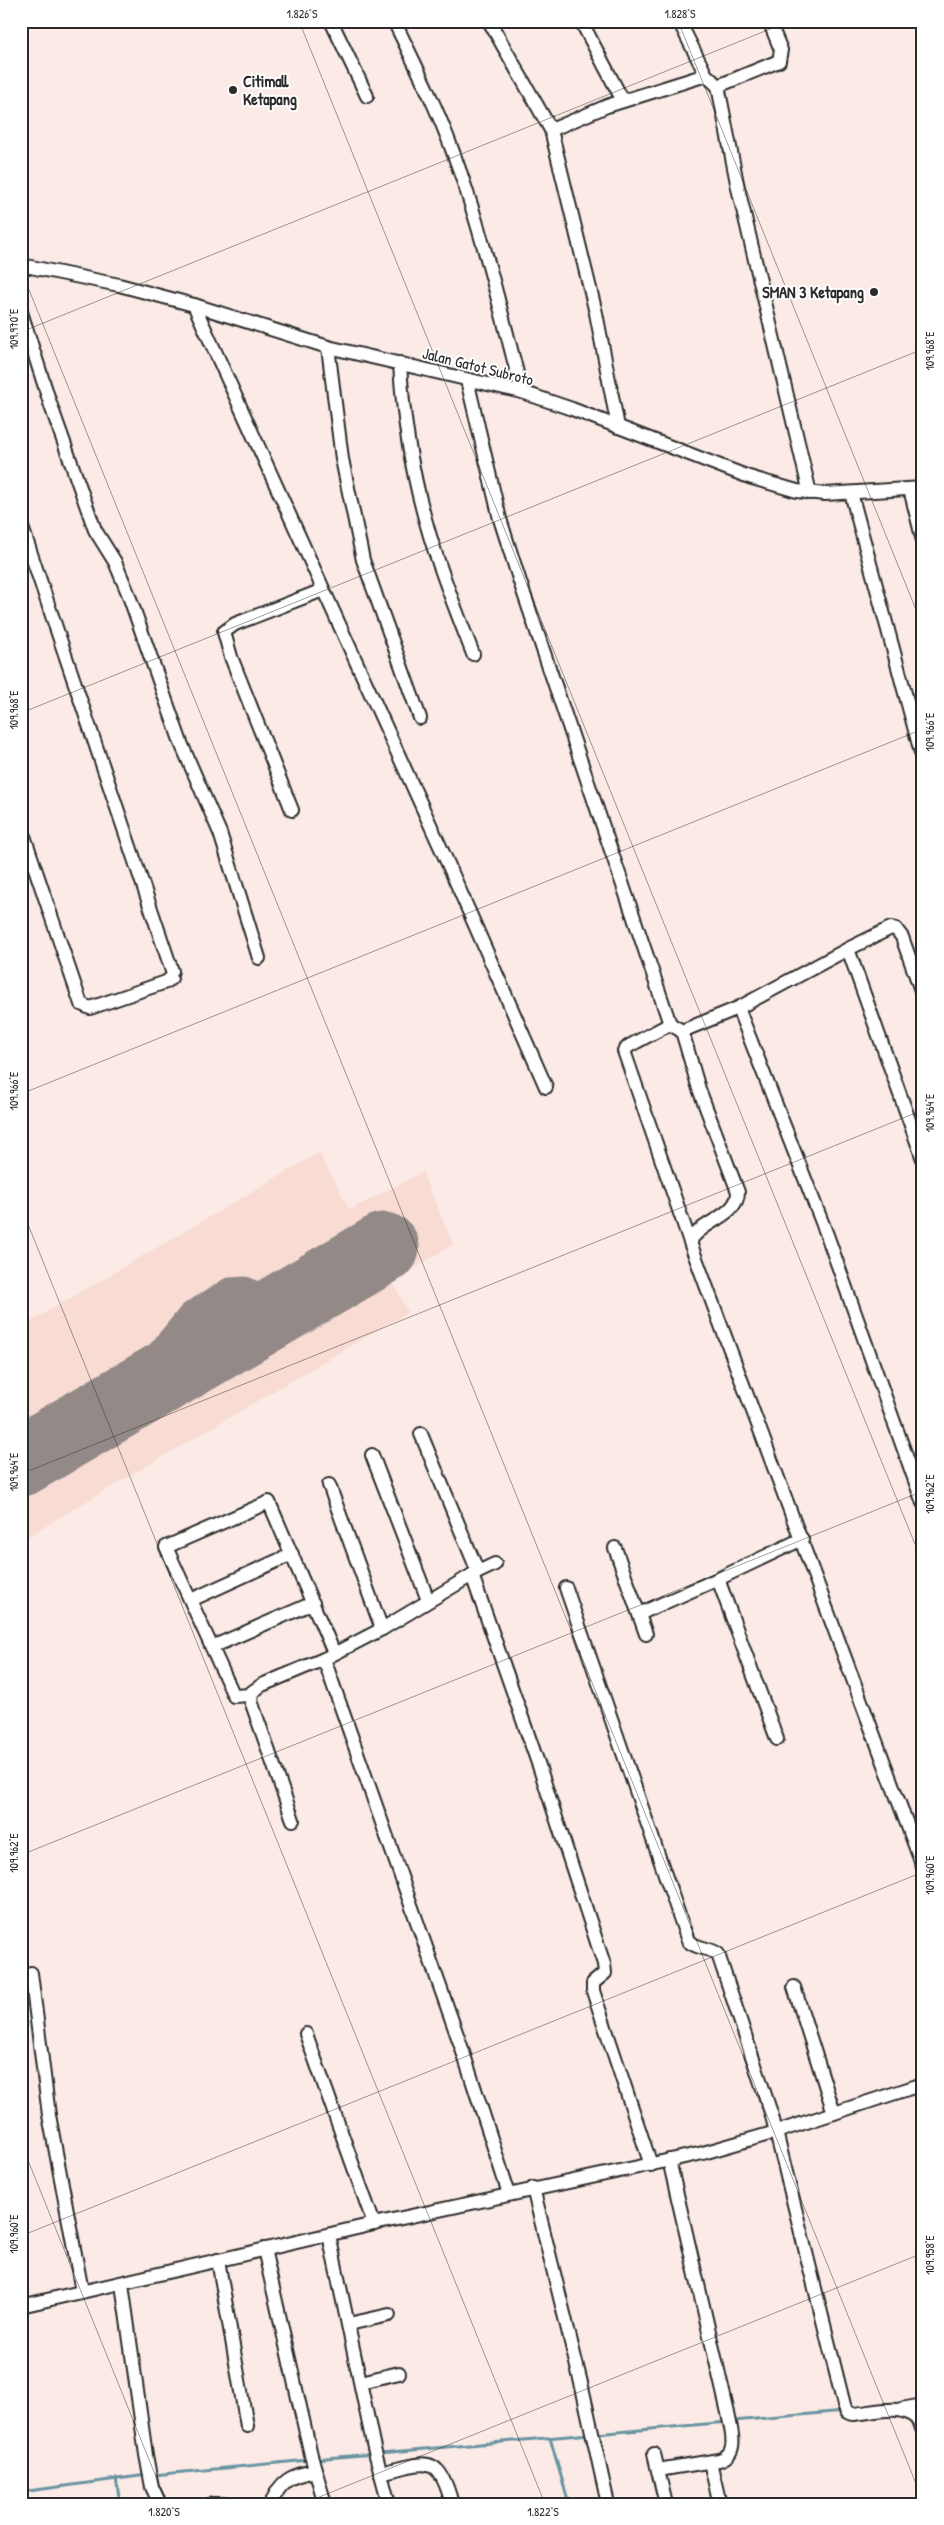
<svg xmlns="http://www.w3.org/2000/svg" width="944" height="2525" font-family="'Patrick Hand',sans-serif">
<rect width="100%" height="100%" fill="#fbeae5"/>
<filter id="ink" filterUnits="userSpaceOnUse"><feTurbulence type="fractalNoise" baseFrequency=".02" numOctaves="2"/><feDisplacementMap in="SourceGraphic" scale="10" xChannelSelector="R" yChannelSelector="G"/><feConvolveMatrix kernelMatrix="1 2 1 2 8 2 1 2 1" color-interpolation-filters="sRGB"/></filter>
<g filter="url(#ink)">
<polygon fill="#f8dbd2" points="319,1153 350,1210 422,1172 453,1244 393,1282 408,1312 21,1540 21,1327"/>
<g fill="none" stroke-linecap="round" stroke-linejoin="round">
<g stroke="#6894a2" stroke-width="3">
<polyline points="733,2421 844,2411"/>
<polyline points="596,2434 727,2422"/>
<polyline points="550,2438 569,2504"/>
<polyline points="380,2453 590,2434"/>
<polyline points="315,2459 373,2454"/>
<polyline points="153,2475 309,2460"/>
<polyline points="116,2478 120,2504"/>
<polyline points="21,2492 147,2475"/>
</g>
<polyline stroke="#938a88" stroke-width="29" points="108,1410 146,1372 192,1316 230,1292 245,1291 253,1295 268,1316"/>
<polyline stroke="#938a88" stroke-width="71" points="21,1461 384,1248"/>
<g stroke="#2b2b2b" stroke-width="16">
<g id="minor">
<polyline points="331,21 367,96"/>
<path d="M394 21C415 64 437 108 453 152 482 230 501 312 522 392"/>
<polyline points="489,21 551,130 596,313 618,427"/>
<polyline points="581,21 623,101"/>
<polyline points="679,21 706,75 718,86 738,188 810,493"/>
<polyline points="718,86 779,61 781,50 769,21"/>
<polyline points="551,130 607,106 706,75"/>
<polyline points="21,265 119,285 194,305 328,347 522,392 572,409 749,477 797,491 825,494 923,488"/>
<polyline points="194,305 449,866 546,1087"/>
<polyline points="21,312 51,406 95,530 115,562 128,593 181,743 220,833 259,958"/>
<polyline points="328,347 342,459 363,560 420,718"/>
<path d="M400 363C403 421 413 480 430 536 442 576 458 615 473 654"/>
<path d="M467 380 500 519 520 582 670 1024 682 1031 699 1089 738 1192C738 1216 702 1221 691 1240V1245"/>
<polyline points="910,489 923,541"/>
<polyline points="851,493 923,760"/>
<polyline points="21,524 172,971"/>
<polyline points="292,810 231,657 224,632 235,624 323,590"/>
<polyline points="21,827 81,1004 90,1008 166,982 171,978"/>
<polyline points="923,996 902,937 896,929 891,928 848,949 923,1159"/>
<polyline points="738,1008 827,1235 923,1503"/>
<polyline points="670,1024 629,1046 624,1051 691,1245 923,1867"/>
<polyline points="682,1031 738,1008 848,949"/>
<polyline points="421,1434 478,1572"/>
<polyline points="372,1455 428,1600"/>
<polyline points="329,1485 382,1629"/>
<polyline points="615,1548 646,1634"/>
<polyline points="472,1575 495,1564"/>
<path d="M566 1588 688 1941C697 1949 708 1947 718 1954L772 2116 844 2405 847 2412 853 2414C879 2412 914 2399 923 2431"/>
<polyline points="191,1600 292,1554"/>
<polyline points="639,1614 718,1579"/>
<polyline points="212,1647 313,1603"/>
<polyline points="324,1659 461,2046 509,2194"/>
<polyline points="250,1695 234,1696 166,1547 269,1502 334,1653"/>
<polyline points="777,1739 718,1579 802,1539"/>
<polyline points="293,1820 251,1701 252,1692 262,1685 324,1659 382,1629 472,1575 539,1766 604,1964 605,1973 593,1983 593,1991 651,2165"/>
<polyline points="31,1973 49,2115 82,2291"/>
<polyline points="794,1987 834,2113"/>
<polyline points="306,2034 374,2224"/>
<polyline points="533,2188 582,2387 608,2504"/>
<polyline points="329,2235 374,2448 389,2504"/>
<polyline points="264,2249 311,2455 325,2504"/>
<polyline points="218,2260 247,2426"/>
<polyline points="122,2284 146,2455 152,2487 160,2504"/>
<polyline points="21,2306 374,2224 703,2153 776,2132 923,2084"/>
<polyline points="349,2324 389,2315"/>
<polyline points="361,2382 399,2373"/>
<polyline points="901,2409 923,2405"/>
<polyline points="654,2454 666,2504"/>
<polyline points="710,2462 720,2504"/>
<path d="M658 2470 719 2460C740 2454 731 2431 728 2413L669 2160"/>
<path d="M380 2473C426 2463 438 2451 452 2504"/>
<polyline points="213,2504 223,2504"/>
<path d="M271 2504C280 2480 292 2475 315 2471"/>
</g>
</g>
<use href="#minor" stroke="#fff" stroke-width="12"/>
</g>
</g>
<path fill="none" stroke="#2b2b2b" stroke-width="1" stroke-opacity="0.45" d="M299 21 923 1564M678 21 923 627M21 270 923 2501M21 332 790 21M21 713 923 349M21 1094 923 729M21 1207 545 2504M21 1474 923 1110M21 1855 923 1491M21 2143 167 2504M21 2236 923 1872M302 2504 923 2253"/>
<g fill="#2b2b2b" stroke="#fff" stroke-width="2">
<circle cx="233" cy="90" r="5"/>
<circle cx="874" cy="292" r="5"/>
</g>
<g text-anchor="middle" dominant-baseline="central" stroke-width="4" stroke-linejoin="round" paint-order="stroke">
<g font-size="16" font-weight="bold" fill="#2b2b2b" stroke="#fff" text-anchor="start">
<text x="243" y="81">Citimall<tspan x="243" dy="18">Ketapang</tspan></text>
<text x="864" y="292" text-anchor="end">SMAN 3 Ketapang</text>
</g>
<g font-size="16" fill="#2b2b2b" stroke="#fff">
<text transform="translate(478 366) rotate(14)">Jalan Gatot Subroto</text>
</g>
</g>
<rect width="944" height="2525" fill="none" stroke="#fff" stroke-width="55"/>
<rect x="28" y="28" width="888" height="2470" fill="none" stroke="#2b2b2b" stroke-width="2"/>
<g font-size="12" text-anchor="middle" fill="#2b2b2b">
<text x="302" y="18">1.826°S</text>
<text x="680" y="18">1.828°S</text>
<text transform="translate(14 329) rotate(-90)" y="4">109.970°E</text>
<text transform="translate(930 351) rotate(-90)" y="4">109.968°E</text>
<text transform="translate(14 710) rotate(-90)" y="4">109.968°E</text>
<text transform="translate(930 732) rotate(-90)" y="4">109.966°E</text>
<text transform="translate(14 1091) rotate(-90)" y="4">109.966°E</text>
<text transform="translate(930 1113) rotate(-90)" y="4">109.964°E</text>
<text transform="translate(14 1472) rotate(-90)" y="4">109.964°E</text>
<text transform="translate(930 1494) rotate(-90)" y="4">109.962°E</text>
<text transform="translate(14 1853) rotate(-90)" y="4">109.962°E</text>
<text transform="translate(930 1875) rotate(-90)" y="4">109.960°E</text>
<text transform="translate(14 2234) rotate(-90)" y="4">109.960°E</text>
<text transform="translate(930 2255) rotate(-90)" y="4">109.958°E</text>
<text x="164" y="2516">1.820°S</text>
<text x="543" y="2516">1.822°S</text>
</g>
</svg>
